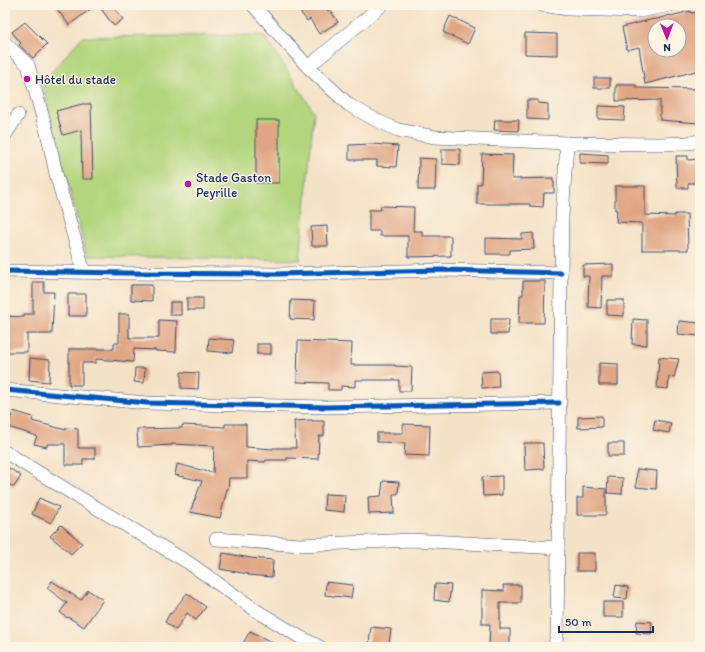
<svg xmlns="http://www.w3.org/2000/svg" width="705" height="652" font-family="Itim,sans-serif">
<rect width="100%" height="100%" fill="#fcf5e5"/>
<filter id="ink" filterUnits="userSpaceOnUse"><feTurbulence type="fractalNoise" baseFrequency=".025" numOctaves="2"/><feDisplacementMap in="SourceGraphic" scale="8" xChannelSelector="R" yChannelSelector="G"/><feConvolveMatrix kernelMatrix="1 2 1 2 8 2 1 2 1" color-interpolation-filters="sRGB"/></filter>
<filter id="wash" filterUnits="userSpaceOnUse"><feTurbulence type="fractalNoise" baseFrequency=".012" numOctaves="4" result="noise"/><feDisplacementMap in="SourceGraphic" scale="16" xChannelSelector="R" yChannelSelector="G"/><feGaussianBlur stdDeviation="0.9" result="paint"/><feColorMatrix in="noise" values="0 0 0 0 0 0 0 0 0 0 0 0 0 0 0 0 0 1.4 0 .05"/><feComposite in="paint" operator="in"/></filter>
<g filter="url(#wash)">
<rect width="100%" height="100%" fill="#f4e2c7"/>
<polygon fill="#b2d57d" stroke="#66826e" points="264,35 314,112 300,260 87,256 42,83 82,37"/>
<g id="blocks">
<g fill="#e0a583" fill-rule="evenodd">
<polygon points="54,5 96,5 69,25"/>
<polygon points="98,5 112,5 123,19 114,26"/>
<polygon points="295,5 324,5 328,11 330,10 338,22 319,34 310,19 307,21"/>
<path d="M690 11 691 13 700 12V70L645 84 639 47 627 50 622 27 654 19V20L670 15 671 16ZM655 26H679V50H655Z"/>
<polygon points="450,16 475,28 468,44 443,32"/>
<polygon points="25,22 47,44 33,58 19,45 21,43 12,32"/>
<polygon points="525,33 557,34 557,55 525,54"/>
<rect x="594" y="78" width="16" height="10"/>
<polygon points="616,85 636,85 636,88 700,89 699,123 660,120 660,100 616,101"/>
<polygon points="527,100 538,100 538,103 548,104 548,120 527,119"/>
<polygon points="82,104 91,104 93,179 82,179 81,130 63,135 56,111"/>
<polygon points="598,106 625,107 624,120 598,119"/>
<rect x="256" y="120" width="23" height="63"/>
<polygon points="495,120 519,120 518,131 494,130"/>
<polygon points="372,144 398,146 396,167 377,166 377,160 349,160 349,145"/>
<polygon points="442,149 460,149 460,165 442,164"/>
<polygon points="580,153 608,155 608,164 580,163"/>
<polygon points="482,154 513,155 512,179 553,178 553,182 554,182 554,193 544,193 543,207 530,206 530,204 477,204 477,184 481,184"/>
<polygon points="676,156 688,156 688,160 700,159 700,183 688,183 688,188 677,188"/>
<polygon points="419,158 436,159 435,190 418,190"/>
<polygon points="615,186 645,186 645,215 675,216 675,214 687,214 688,250 642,250 642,223 616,222 617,210 615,210"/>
<polygon points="380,206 414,207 413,231 422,231 422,236 451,236 451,256 408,257 408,236 380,236 380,231 369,231 369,210 381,210"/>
<polygon points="327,226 328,246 312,246 311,227"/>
<polygon points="533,233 534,249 510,250 510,254 486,254 486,238 522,239 522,234"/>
<polygon points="613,264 613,276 602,276 601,308 588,307 589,276 583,276 583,265"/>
<polygon points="523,281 545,281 544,323 519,323 520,295 523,295"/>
<polygon points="33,282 44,282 44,292 54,292 52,334 27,334 27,352 5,352 5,316 24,317 24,314 33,314"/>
<polygon points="131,285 152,285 152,301 131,300"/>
<rect x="68" y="294" width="18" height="22"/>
<rect x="187" y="298" width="16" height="12"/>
<polygon points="291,300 315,301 314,320 290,319"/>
<polygon points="607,300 624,300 624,316 607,315"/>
<rect x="170" y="302" width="11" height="13"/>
<polygon points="119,314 129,314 129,338 159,338 159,320 177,321 176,352 156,351 156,350 134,349 133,362 96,359 96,363 82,363 82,385 69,385 69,349 114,349 114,343 119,343"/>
<polygon points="491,319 509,319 508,334 491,334"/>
<polygon points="633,319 647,320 647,345 632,344"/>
<polygon points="679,321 700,323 700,336 678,334"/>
<polygon points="209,338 234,340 232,353 208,351"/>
<polygon points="298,341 352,343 351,365 395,365 395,366 412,367 411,391 399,391 399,380 355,380 355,387 341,386 341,390 328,390 328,383 297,382"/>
<rect x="257" y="344" width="14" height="10"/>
<polygon points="659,357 679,359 674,377 669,376 668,389 657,388"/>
<polygon points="30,358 50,360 49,382 29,380"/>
<polygon points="599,363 618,364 618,385 599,385"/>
<polygon points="135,368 145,368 144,383 134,382"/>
<polygon points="498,371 499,387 482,388 481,372"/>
<polygon points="181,372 199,373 198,389 181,388"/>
<polygon points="13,411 33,417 32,421 66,430 66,428 78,429 78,448 95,448 95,459 83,459 83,465 65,465 65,444 47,444 47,447 34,444 37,436 8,427"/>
<polygon points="602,416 602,427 578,428 578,417"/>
<polygon points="312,420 312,421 324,421 324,436 319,436 318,459 287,458 287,460 266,460 265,462 247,461 247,478 229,478 228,489 227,489 220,518 190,512 202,481 175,475 177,464 213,473 214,446 172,444 172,445 138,447 137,429 182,428 182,425 225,427 225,424 246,424 246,447 273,449 273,448 296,448 294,421"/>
<polygon points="655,420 671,423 669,433 653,430"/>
<polygon points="403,424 430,425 429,456 404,455 405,443 377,442 377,433 403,433"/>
<polygon points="524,443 543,443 544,469 525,470"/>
<rect x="608" y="443" width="16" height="13"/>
<polygon points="9,468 21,476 14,487 5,482 5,474"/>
<polygon points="637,469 657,471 656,489 636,487"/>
<polygon points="502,476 502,495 483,496 482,477"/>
<polygon points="608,477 623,478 622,494 607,493"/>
<polygon points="383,481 399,482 398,494 393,494 394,513 369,514 368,497 381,496"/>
<polygon points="583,487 606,489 606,515 577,515 577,498 583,498"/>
<polygon points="325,494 345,495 344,512 324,510"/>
<polygon points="39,498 59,507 51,523 32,514"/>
<polygon points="61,525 82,543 71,554 50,536"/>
<polygon points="223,553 251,558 273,560 272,577 248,575 248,574 220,569"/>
<rect x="577" y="553" width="18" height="18"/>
<polygon points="52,581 81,600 88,590 103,600 84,627 68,617 67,618 60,612 67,603 47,588"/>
<polygon points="326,582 353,585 351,598 325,595"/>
<polygon points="435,584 451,585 449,602 434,600"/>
<polygon points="503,585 521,585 521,603 500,603 500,629 510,629 510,647 489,647 490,624 482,624 482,590 504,591"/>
<polygon points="616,585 628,587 627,599 614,598"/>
<polygon points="187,593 206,607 196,620 187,613 176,630 165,622 170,613 171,614"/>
<rect x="603" y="602" width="20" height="15"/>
<polygon points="637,621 652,622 651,634 636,633"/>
<polygon points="371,627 391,629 389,644 369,643"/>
<polygon points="250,631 281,647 241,647"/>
</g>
</g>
</g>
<g filter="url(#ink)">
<use href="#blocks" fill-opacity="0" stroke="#3c4a6e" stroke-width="1"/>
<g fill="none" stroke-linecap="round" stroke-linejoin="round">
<g stroke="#3c4a6e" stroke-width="14">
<g id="minor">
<polyline points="253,5 308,67 349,105 376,120 398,130 435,137 567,143 660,144 688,143 700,141"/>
<polyline points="542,5 568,9 639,11 670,5"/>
<polyline points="5,43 28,65 48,136 56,174 84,272"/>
<polyline points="308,67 382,5"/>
<polyline points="5,135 18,115"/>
<polyline points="5,271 125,273 277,274 442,270 561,273"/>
<polyline points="5,390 147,403 326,407 559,403"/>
<polyline points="5,452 80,498 189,563 257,611 300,637 320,647"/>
<polyline points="216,539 300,545 412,540 558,548"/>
<polyline points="554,647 557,636 561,273 562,217 567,143"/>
</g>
</g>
<use href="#minor" stroke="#fff" stroke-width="13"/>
<g stroke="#fcf5e5" stroke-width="8">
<g id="cycleway">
<polyline points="5,271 125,273 277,274 442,270 561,273"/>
<polyline points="5,390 147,403 326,407 559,403"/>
</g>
</g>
<use href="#cycleway" stroke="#0057b8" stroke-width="5"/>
</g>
</g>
<g fill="#b5179e" stroke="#fcf5e5" stroke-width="1.5">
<circle cx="27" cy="79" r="4"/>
<circle cx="188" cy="184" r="4"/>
</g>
<g text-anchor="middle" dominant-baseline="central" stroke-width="3" stroke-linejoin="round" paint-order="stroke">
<g font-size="13" fill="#1b2f5e" stroke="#fcf5e5" text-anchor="start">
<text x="35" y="79">Hôtel du stade</text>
<text x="196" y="177">Stade Gaston<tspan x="196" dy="15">Peyrille</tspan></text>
</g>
</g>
<rect width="705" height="652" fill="none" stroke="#fcf5e5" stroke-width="20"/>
<g transform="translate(667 38) rotate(179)"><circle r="19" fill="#fcf5e5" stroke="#a2a6af"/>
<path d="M0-3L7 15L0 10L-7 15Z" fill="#b5179e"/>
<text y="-6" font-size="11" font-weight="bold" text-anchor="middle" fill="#1b2f5e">N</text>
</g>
<path d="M559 626v6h94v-6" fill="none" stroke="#1b2f5e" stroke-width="2"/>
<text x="565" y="626" font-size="12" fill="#1b2f5e" stroke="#fcf5e5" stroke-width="3" paint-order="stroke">50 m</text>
</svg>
